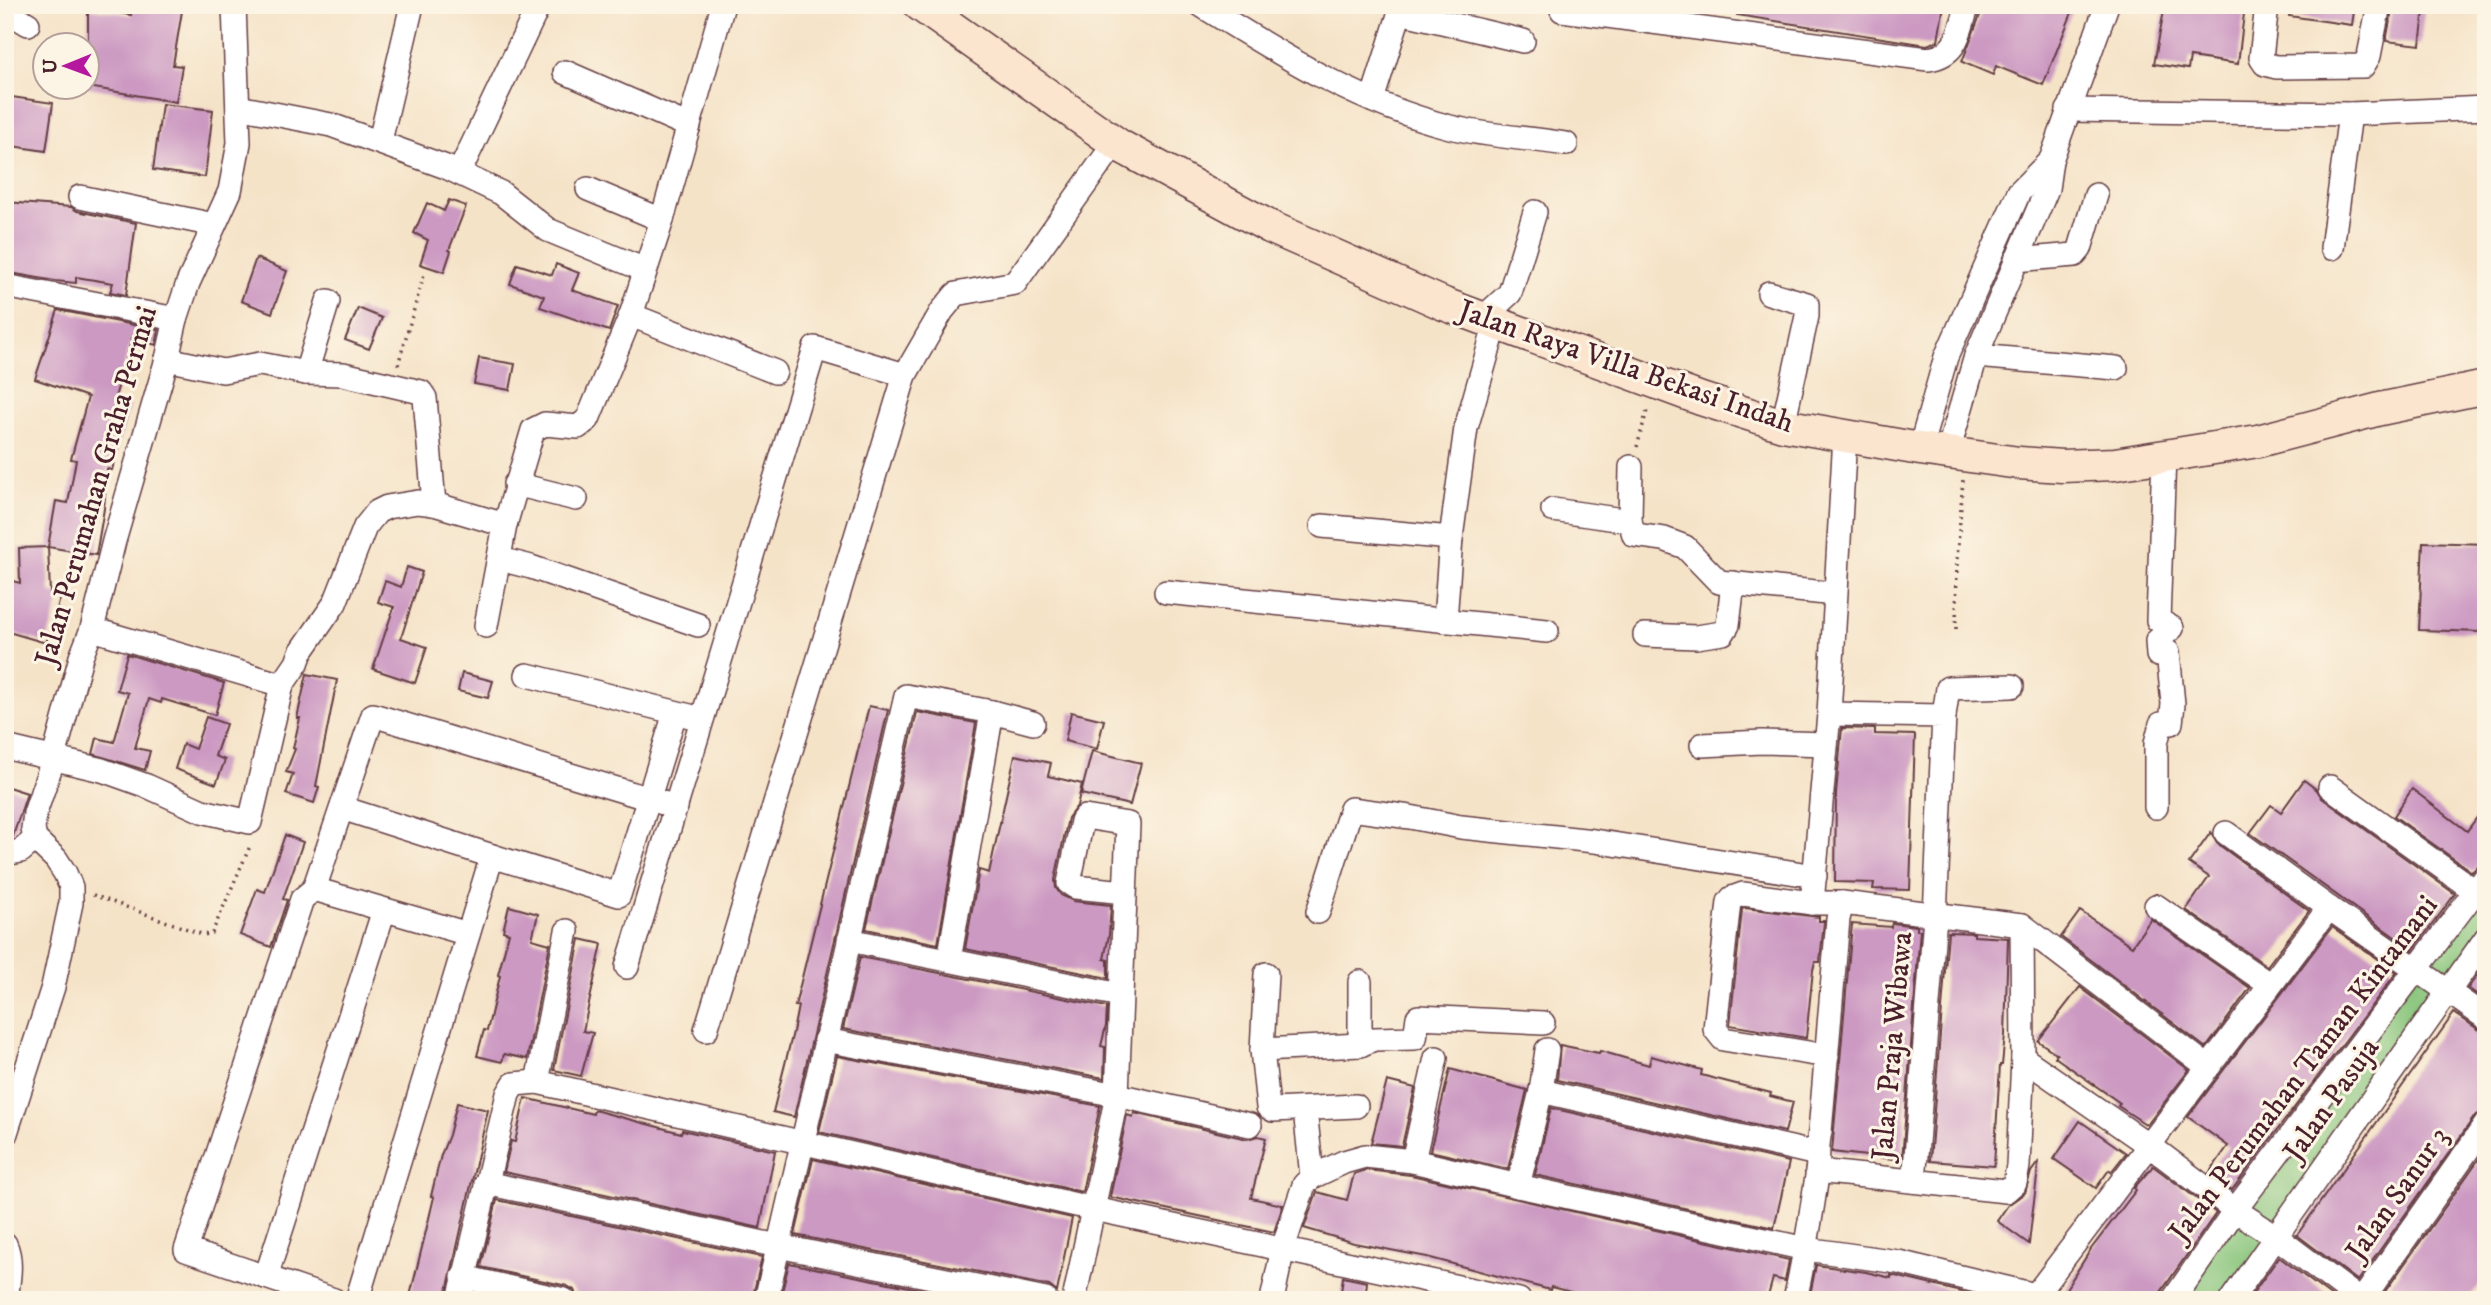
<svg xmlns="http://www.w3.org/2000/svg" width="2491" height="1305" font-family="'IM FELL DW Pica',serif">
<rect width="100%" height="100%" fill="#fcf5e5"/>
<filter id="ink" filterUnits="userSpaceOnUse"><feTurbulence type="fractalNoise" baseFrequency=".0143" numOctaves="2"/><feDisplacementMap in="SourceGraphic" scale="14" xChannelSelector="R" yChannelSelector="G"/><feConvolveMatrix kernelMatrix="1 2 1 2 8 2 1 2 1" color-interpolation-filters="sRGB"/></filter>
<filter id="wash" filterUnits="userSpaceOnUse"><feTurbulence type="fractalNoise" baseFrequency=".00686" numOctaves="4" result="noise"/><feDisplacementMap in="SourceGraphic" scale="28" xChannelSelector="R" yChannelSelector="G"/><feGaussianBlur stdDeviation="1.57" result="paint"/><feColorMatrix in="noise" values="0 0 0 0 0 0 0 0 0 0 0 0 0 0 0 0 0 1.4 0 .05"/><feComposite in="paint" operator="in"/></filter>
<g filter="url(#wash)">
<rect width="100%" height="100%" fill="#f5e3c8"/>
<polygon fill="#88c57b" stroke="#697253" stroke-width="2" points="2486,877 2486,938 2231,1300 2173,1300"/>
<g id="blocks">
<g fill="#cc99c2">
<polygon points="133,5 183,5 173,65 182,66 176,102 88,87 88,8 131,15"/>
<polygon points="1738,5 1944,5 1938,41 1927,45 1737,15"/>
<polygon points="1984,5 2075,5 2043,85 1996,66 1993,75 1962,62"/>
<polygon points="2165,5 2245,5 2238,64 2190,57 2188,69 2154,64"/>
<polygon points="2290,5 2355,5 2352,25 2289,16"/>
<polygon points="2393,5 2425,5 2420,45 2386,41"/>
<polygon points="5,96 53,103 46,151 5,145"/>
<polygon points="162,104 213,110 205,177 153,170"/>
<polygon points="449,200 466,206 449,250 451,251 444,272 420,264 428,240 414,233 427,203 444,211"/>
<polygon points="5,202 71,207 77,211 136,223 126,295 110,292 113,283 76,277 76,283 55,281 5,272"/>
<polygon points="256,258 287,271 272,313 241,301"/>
<polygon points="517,264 552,275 556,264 579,273 572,290 618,306 609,331 540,307 544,296 510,284"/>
<polygon points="358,308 382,318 369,349 345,340"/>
<polygon points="58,310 159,330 156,345 132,338 114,401 129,406 112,470 107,469 104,509 96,555 48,547 56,501 68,503 76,460 71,459 88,397 35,379"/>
<polygon points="479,358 515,364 510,390 474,384"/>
<polygon points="2423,542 2485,544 2482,632 2419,630"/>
<polygon points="48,547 50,592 61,596 46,643 5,631 5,579 20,583 19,548"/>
<polygon points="407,567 422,572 401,638 427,647 415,683 373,669 394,607 378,602 385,581 401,587"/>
<polygon points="127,654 224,683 215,715 162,699 161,703 149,699 135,748 150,751 145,770 93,754 97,738 114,742 128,693 117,690"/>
<polygon points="462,673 493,681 488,698 458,691"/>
<polygon points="307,674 337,680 316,786 319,787 314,803 286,794 293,774 286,772 295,749 293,748 300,718 297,718"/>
<polygon points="869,706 888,710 794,1117 773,1112 793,1032 798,1006 795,1006"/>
<polygon points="917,712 976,723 938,944 866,929"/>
<polygon points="1071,712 1104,720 1097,749 1065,741"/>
<polygon points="206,717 226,724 215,756 225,760 216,784 175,769 183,744 195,749"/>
<polygon points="1842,728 1875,729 1875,734 1915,735 1910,890 1873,889 1874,883 1835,882 1836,793"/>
<polygon points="1092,751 1141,763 1130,805 1081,794"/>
<polygon points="1015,755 1051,763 1048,776 1082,784 1077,806 1068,818 1055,880 1056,888 1061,895 1073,901 1111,905 1109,935 1104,959 1108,960 1108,978 965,949 979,870 989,873"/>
<polygon points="2304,780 2317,790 2322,798 2455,894 2413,950 2250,833 2271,805 2281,812"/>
<polygon points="5,786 27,793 12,839 5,840"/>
<polygon points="2412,789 2467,831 2486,805 2486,863 2480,864 2472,872 2394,816"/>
<polygon points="2211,832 2218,844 2309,911 2267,966 2186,910 2209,877 2189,863"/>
<polygon points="285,835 303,842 283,899 287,900 271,947 240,935 257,889 265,892"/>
<polygon points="509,906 538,914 532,939 550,944 527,1059 504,1054 502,1062 477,1056 484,1030 487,1031 500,976 498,975 509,933 503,931"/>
<polygon points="1745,908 1819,917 1819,921 1824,921 1820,962 1815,962 1813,970 1806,1038 1730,1025 1742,909"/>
<polygon points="2080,911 2132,946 2151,919 2250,988 2206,1048 2061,937"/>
<polygon points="1892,923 1917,926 1917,930 1920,930 1902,1160 1832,1152 1852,924 1891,927"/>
<polygon points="2332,927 2397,972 2232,1190 2209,1173 2228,1146 2188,1117"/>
<polygon points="1948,932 1974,933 1974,936 2008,938 2005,1035 2002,1065 2000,1065 1994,1166 1930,1161"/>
<polygon points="580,939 602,944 583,1031 593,1033 581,1076 554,1070"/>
<polygon points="860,957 1107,1007 1106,1026 1101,1046 1105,1047 1104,1078 843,1029"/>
<polygon points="2486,963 2486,1001 2468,988"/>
<polygon points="2080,987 2189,1070 2147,1125 2118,1106 2120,1103 2055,1057 2057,1054 2038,1041"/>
<polygon points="2454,1013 2478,1029 2486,1032 2486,1110 2475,1116 2358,1281 2297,1235"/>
<polygon points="1560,1045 1599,1053 1600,1051 1649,1065 1651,1056 1702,1070 1701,1075 1771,1093 1770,1096 1793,1102 1785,1132 1557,1080"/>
<polygon points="837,1056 1100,1106 1082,1192 819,1132"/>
<polygon points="1450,1069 1527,1090 1508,1169 1430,1151"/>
<polygon points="1387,1081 1415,1088 1402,1146 1371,1143"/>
<polygon points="525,1098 593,1114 594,1110 681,1133 682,1130 775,1151 760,1228 504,1172 511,1141 515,1142"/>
<polygon points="457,1103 488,1110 445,1300 409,1300 426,1231 434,1197 431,1196 441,1155 449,1135"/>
<polygon points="1551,1108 1789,1162 1774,1228 1535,1175"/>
<polygon points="1134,1113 1247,1139 1258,1136 1266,1138 1251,1198 1283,1205 1274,1232 1110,1197 1127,1115 1133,1117"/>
<polygon points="2080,1121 2126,1153 2111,1172 2109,1170 2096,1188 2054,1159"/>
<polygon points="2486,1149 2486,1277 2468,1300 2379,1300"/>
<polygon points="813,1159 1072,1218 1057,1292 1049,1286 795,1235"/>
<polygon points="2039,1161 2032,1217 2029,1244 1997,1221 2008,1205 2025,1193 2031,1172"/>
<polygon points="2153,1166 2216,1213 2161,1292 2159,1300 2059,1300 2091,1249 2136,1190 2134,1188"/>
<polygon points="1366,1170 1411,1175 1789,1260 1785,1281 1773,1278 1767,1300 1602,1300 1551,1287 1550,1290 1427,1257 1354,1243 1304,1228 1317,1192 1347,1200 1354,1174"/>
<polygon points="497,1200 762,1257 752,1300 578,1300 574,1290 567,1286 481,1267"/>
<polygon points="2279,1257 2336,1300 2248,1300"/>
<polygon points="789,1263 974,1300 780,1300"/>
<polygon points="1816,1265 1866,1272 1891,1278 1891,1275 1895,1276 1970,1294 1969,1300 1809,1300"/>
<polygon points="1343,1277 1367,1282 1365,1300 1340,1300"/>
</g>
</g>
</g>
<g filter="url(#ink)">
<use href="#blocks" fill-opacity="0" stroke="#643c43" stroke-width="2"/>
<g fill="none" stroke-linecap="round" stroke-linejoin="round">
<g stroke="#643c43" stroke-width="26">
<g id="street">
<path d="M1201 5C1280 54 1358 104 1450 127 1487 136 1528 138 1566 144"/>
<polyline points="2267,5 2261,58 2265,64 2276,67 2363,66 2369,56 2379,5"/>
<polyline points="5,10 28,24"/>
<path d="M1562 10 1928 59C1959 55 1959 30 1968 5"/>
<polyline points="565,72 689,126"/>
<polyline points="1372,100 1400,12 1523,41"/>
<polyline points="238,107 331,125 446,167 501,193 548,230 645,270"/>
<polyline points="2068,110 2350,114 2486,108"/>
<polyline points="380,141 412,5"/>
<polyline points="459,173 539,5"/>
<polyline points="588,189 662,220"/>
<polyline points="80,197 214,225"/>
<polyline points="2332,248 2350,114"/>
<polyline points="2016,260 2075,255 2080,249 2096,195"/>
<polyline points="5,286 176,319"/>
<polyline points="1769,293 1807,304 1807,316 1783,425"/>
<polyline points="631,315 775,372"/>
<polyline points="1483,318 1510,293 1535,212"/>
<polyline points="1976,356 2116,368"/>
<polyline points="167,359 223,371 260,364 306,373 328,301"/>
<polyline points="306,373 343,374 421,392 425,398 434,504 505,525"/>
<polyline points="1920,449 1946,357 2019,192 2051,160"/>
<polyline points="1948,452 1976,356 2047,189 2051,160 2107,5"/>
<polyline points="515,484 576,499"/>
<polyline points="1553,510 1630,521 1634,535 1664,539 1685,547 1719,582 1835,594"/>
<polyline points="1630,521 1631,467"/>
<polyline points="1322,526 1451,538"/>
<polyline points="500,559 531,567 698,625"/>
<polyline points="1166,592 1547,631"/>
<polyline points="1445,621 1451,538 1466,428 1496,323"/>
<polyline points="486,626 505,525 533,430 545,424 578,427 588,419 631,315 662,220 723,5"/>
<polyline points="92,629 282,685"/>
<polyline points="1645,635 1696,637 1723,633 1728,625 1733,583"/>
<polyline points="527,675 690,716"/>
<polyline points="1829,714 1944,716 1935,916 1914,1181"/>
<polyline points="1944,716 1948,688 2012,686"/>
<polyline points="1702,745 1762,742 1826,744"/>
<polyline points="5,747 102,770 147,786 202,811 250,822 282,685 297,663 301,652 335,603 365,527 377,512 387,507 418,502 434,504"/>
<polyline points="2330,787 2475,891"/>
<polyline points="2156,807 2156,743 2161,724 2171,723 2173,704 2168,652 2158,655 2157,641 2172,628 2158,620 2164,457"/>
<polyline points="342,808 492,856 357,1300"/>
<polyline points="2226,833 2329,908 2486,1018"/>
<polyline points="5,854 21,851 35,839"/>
<polyline points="492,856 619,895 675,713"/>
<polyline points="314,889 468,934"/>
<polyline points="1812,903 1743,894 1732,898 1729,902 1715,1029 1723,1039 1827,1056"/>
<polyline points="1842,903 2022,925 2208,1067"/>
<polyline points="2156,906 2270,985"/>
<polyline points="1318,912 1351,809 1410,817 1461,827 1594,841 1815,876"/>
<polyline points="849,940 1120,995"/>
<polyline points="949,960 992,712"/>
<polyline points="627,967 815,348 905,375"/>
<polyline points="1266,974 1262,1050 1268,1107 1273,1110 1356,1106"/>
<polyline points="1360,982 1360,1045"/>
<polyline points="706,1030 905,375 942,311 956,294 1015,283 1115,143"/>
<polyline points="825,1040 1117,1095 1250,1125"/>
<polyline points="1262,1050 1360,1045 1374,1039 1415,1038 1418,1017 1543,1023"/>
<polyline points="2023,1058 2150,1146 2235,1210 2275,1236 2360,1300"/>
<polyline points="537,1082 567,931"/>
<polyline points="1541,1091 1547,1050"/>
<polyline points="1305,1109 1312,1177"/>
<polyline points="5,1136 53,987 71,903 71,887 65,873 56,859 35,839 33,829 35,813 54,757 81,657 92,629 114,541 167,359 176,319 188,283 230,191 239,143 234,5"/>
<polyline points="1413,1161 1436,1058"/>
<polyline points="1817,1171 2006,1191 2015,1183 2018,1166 2023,1058 2022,925"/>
<polyline points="486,1183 778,1246 1046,1300"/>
<polyline points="1518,1186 1541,1091 1817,1154"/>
<path d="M5 1244C13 1261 8 1282 6 1300"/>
<polyline points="266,1277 384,910"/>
<polyline points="463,1277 564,1300"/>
<polyline points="334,1300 186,1250 302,899 314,889 373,715 676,807"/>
<polyline points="459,1300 508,1094 514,1084 537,1082 1094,1209 1519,1300"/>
<polyline points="766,1300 906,696 992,712 1033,723"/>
<polyline points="1074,1300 1117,1095 1128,824 1085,817 1082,821 1069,883 1075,887 1125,892"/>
<polyline points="1272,1300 1283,1248 1304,1185 1312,1177 1344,1162 1365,1156 1413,1161 1518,1186 1806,1249 1898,1262 2035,1295"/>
<path d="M1795 1300C1804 1259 1811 1217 1817 1176 1819 1161 1816 1147 1820 1132L1838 919 1842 903H1812L1829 714 1845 436"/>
<polyline points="2032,1300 2329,908"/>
<polyline points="2173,1300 2235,1210 2486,877"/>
<polyline points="2231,1300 2486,938"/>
<polyline points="2362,1300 2486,1124"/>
<polyline points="2485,1300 2486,1298"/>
</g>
</g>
<g stroke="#643c43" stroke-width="35">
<polyline id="secondary" points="920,5 1120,146 1270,227 1444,304 1701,399 1783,425 1920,449 2019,463 2062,466 2115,464 2258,441 2380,409 2486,387"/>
</g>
<g stroke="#643c43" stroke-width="3.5" stroke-dasharray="2 5" stroke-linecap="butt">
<polyline points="398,365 425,271"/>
<polyline points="1637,447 1648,407"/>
<polyline points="1956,629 1957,559 1963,480"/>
<polyline points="93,895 204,935 212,933 251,844"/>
</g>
<use href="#street" stroke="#fff" stroke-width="23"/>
<use href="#secondary" stroke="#fbe5cf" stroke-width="32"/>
</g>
</g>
<g text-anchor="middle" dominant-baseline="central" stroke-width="6" stroke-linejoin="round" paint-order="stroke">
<g font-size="30" fill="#4a1f2b" stroke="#fcf5e5">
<text transform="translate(1626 367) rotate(19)">Jalan Raya Villa Bekasi Indah</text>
<text transform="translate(97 486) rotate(-74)">Jalan Perumahan Graha Permai</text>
<text transform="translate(1893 1046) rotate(-85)">Jalan Praja Wibawa</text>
<text transform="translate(2304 1069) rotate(-53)">Jalan Perumahan Taman Kintamani</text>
<text transform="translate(2332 1100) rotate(-55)">Jalan Pasuja</text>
<text transform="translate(2398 1194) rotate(-55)">Jalan Sanur 3</text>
</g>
</g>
<rect width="2491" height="1305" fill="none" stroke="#fcf5e5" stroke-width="28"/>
<g transform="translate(66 66) rotate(269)"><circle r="33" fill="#fcf5e5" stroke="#b59f9b" stroke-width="2"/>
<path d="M0-5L12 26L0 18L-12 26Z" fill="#b5179e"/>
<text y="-10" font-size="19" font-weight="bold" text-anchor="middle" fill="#4a1f2b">U</text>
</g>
</svg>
